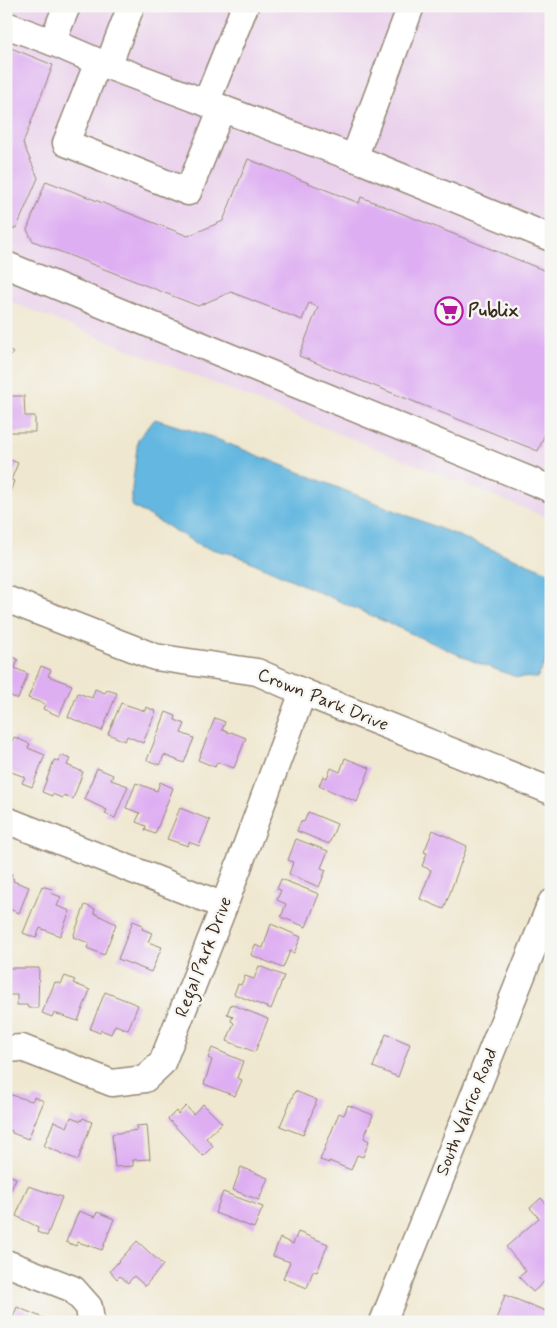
<svg xmlns="http://www.w3.org/2000/svg" width="557" height="1328" font-family="Mynerve,sans-serif">
<rect width="100%" height="100%" fill="#f6f6f2"/>
<filter id="ink" filterUnits="userSpaceOnUse"><feTurbulence type="fractalNoise" baseFrequency=".02" numOctaves="2"/><feDisplacementMap in="SourceGraphic" scale="10" xChannelSelector="R" yChannelSelector="G"/><feConvolveMatrix kernelMatrix="1 2 1 2 8 2 1 2 1" color-interpolation-filters="sRGB"/></filter>
<filter id="wash" filterUnits="userSpaceOnUse"><feTurbulence type="fractalNoise" baseFrequency=".0096" numOctaves="4" result="noise"/><feDisplacementMap in="SourceGraphic" scale="20" xChannelSelector="R" yChannelSelector="G"/><feGaussianBlur stdDeviation="1.12" result="paint"/><feColorMatrix in="noise" values="0 0 0 0 0 0 0 0 0 0 0 0 0 0 0 0 0 1.4 0 .05"/><feComposite in="paint" operator="in"/></filter>
<g filter="url(#wash)">
<rect width="100%" height="100%" fill="#efe7cf"/>
<polygon fill="#ead1ec" points="6,6 551,6 551,519 6,300"/>
<polygon fill="#64b7e0" stroke="#50707f" points="155,419 209,436 551,573 551,651 537,678 517,677 475,662 236,555 203,547 132,506 132,489 138,439"/>
<g id="blocks">
<g fill="#deaef2">
<polygon points="6,46 53,65 23,143 38,178 17,227 6,232"/>
<polygon points="248,159 359,203 361,197 551,273 551,419 538,451 299,356 318,307 309,303 302,320 231,292 198,306 33,241 27,230 46,181 188,236 223,221"/>
<polygon points="6,347 13,353 6,360"/>
<polygon points="6,396 24,396 25,416 35,416 35,432 6,432"/>
<polygon points="6,458 18,463 11,480 14,481 8,498 6,497"/>
<polygon points="6,651 10,652 8,655 18,659 15,668 28,674 18,699 6,694"/>
<polygon points="41,666 51,670 48,676 72,685 59,716 43,709 45,704 28,698"/>
<polygon points="95,689 105,693 107,690 117,693 102,731 68,717 78,693 92,698"/>
<polygon points="121,703 145,711 146,707 156,711 143,743 127,736 125,741 108,734"/>
<polygon points="166,712 176,716 175,720 185,724 181,733 194,738 184,763 164,755 160,765 147,760"/>
<polygon points="215,718 225,722 222,730 230,733 231,732 246,738 234,768 217,762 215,767 198,760"/>
<polygon points="14,737 30,744 28,748 45,755 32,787 22,783 25,777 6,770 6,755"/>
<polygon points="61,755 70,759 67,765 83,772 73,799 64,795 62,798 52,794 52,796 42,792 54,760 59,762"/>
<polygon points="345,758 370,768 357,802 319,786 323,776 327,778 331,768 340,772"/>
<polygon points="97,768 113,775 111,780 128,786 115,818 105,814 107,810 84,799"/>
<polygon points="160,782 173,788 155,834 145,830 146,826 136,822 140,813 126,808 136,783 157,791"/>
<polygon points="180,808 210,820 199,846 189,842 188,846 167,839"/>
<polygon points="308,812 337,824 329,844 297,831 301,821 304,822"/>
<polygon points="433,830 467,846 444,909 420,899 431,870 422,866 427,853 424,852"/>
<polygon points="296,839 328,851 321,868 326,870 319,887 289,874 293,862 288,860"/>
<polygon points="6,872 12,874 11,877 14,879 13,881 29,887 19,913 6,908"/>
<polygon points="281,879 319,894 306,927 281,917 286,904 277,900 281,890 277,889"/>
<polygon points="42,886 52,889 51,893 61,897 57,906 70,911 60,936 40,928 36,938 23,933"/>
<polygon points="85,905 95,909 94,913 116,924 104,955 87,948 89,943 73,937"/>
<polygon points="133,921 143,925 142,929 152,933 148,942 162,947 151,972 118,959"/>
<polygon points="271,924 301,937 294,953 290,951 283,968 251,955 255,945 263,948"/>
<polygon points="259,966 284,976 271,1009 234,994 238,984 241,985 245,976 254,979"/>
<polygon points="6,968 39,968 38,1008 28,1008 27,1005 17,1005 17,995 6,995"/>
<polygon points="65,976 75,980 73,983 90,990 78,1021 54,1013 52,1017 42,1013 55,982 61,984"/>
<polygon points="105,992 138,1005 128,1030 115,1025 111,1034 101,1030 100,1033 90,1029"/>
<polygon points="231,1004 268,1019 255,1052 227,1041 234,1023 231,1021 233,1016 227,1014"/>
<polygon points="386,1034 410,1044 398,1077 373,1067"/>
<polygon points="212,1048 243,1061 237,1078 242,1080 235,1096 204,1084 212,1060 208,1058"/>
<polygon points="295,1091 317,1100 303,1135 280,1126"/>
<polygon points="8,1094 32,1101 34,1097 44,1101 28,1139 12,1133 12,1131 6,1128 6,1098"/>
<polygon points="203,1104 222,1123 206,1138 213,1146 203,1156 168,1119 176,1111 178,1114 186,1106 193,1114"/>
<polygon points="348,1105 373,1115 364,1138 369,1141 363,1157 357,1155 351,1170 329,1161 329,1163 320,1160 339,1113 344,1115"/>
<polygon points="71,1117 81,1121 83,1118 92,1122 78,1160 44,1146 54,1121 67,1127"/>
<polygon points="147,1125 150,1159 133,1160 133,1166 115,1167 112,1134 137,1130 136,1126"/>
<polygon points="241,1167 268,1178 259,1200 233,1190"/>
<polygon points="6,1174 16,1178 6,1201"/>
<polygon points="28,1186 62,1197 47,1236 37,1232 38,1227 16,1216"/>
<polygon points="223,1192 263,1207 254,1228 215,1213"/>
<polygon points="541,1198 551,1209 551,1278 547,1282 545,1281 533,1292 519,1277 526,1271 506,1247 539,1218 530,1208"/>
<polygon points="79,1211 95,1217 97,1212 114,1219 102,1250 78,1242 76,1246 66,1242"/>
<polygon points="298,1232 328,1244 317,1272 313,1271 307,1288 283,1278 290,1262 273,1256 280,1238 293,1244"/>
<polygon points="137,1241 163,1265 145,1286 134,1276 128,1283 120,1276 117,1279 110,1271"/>
<polygon points="505,1295 551,1313 549,1322 495,1322"/>
<polygon points="17,1307 48,1320 47,1322 11,1322"/>
</g>
</g>
</g>
<g filter="url(#ink)">
<use href="#blocks" fill-opacity="0" stroke="#958876" stroke-width="1"/>
<g fill="none" stroke-linecap="round" stroke-linejoin="round">
<g stroke="#958876" stroke-width="29">
<g id="minor">
<polyline points="6,25 52,42 67,6"/>
<polyline points="52,42 108,66 131,6"/>
<polyline points="98,62 66,143 188,192 222,108"/>
<polyline points="108,66 365,162 551,238"/>
<polyline points="206,103 245,6"/>
<polyline points="354,158 411,6"/>
<polyline points="6,265 551,489"/>
<polyline points="6,599 155,657 257,672 303,692 551,791"/>
<polyline points="6,820 224,906"/>
<polyline points="6,1049 22,1048 112,1083 145,1079 162,1063 224,906 303,692"/>
<polyline points="6,1263 73,1289 89,1307 91,1322"/>
<polyline points="383,1322 551,903"/>
</g>
</g>
<use href="#minor" stroke="#fff" stroke-width="26"/>
</g>
</g>
<defs>
<g id="supermarket-ring" transform="scale(1.4375)"><circle r="9.5" fill="#f6f6f2" stroke="#b5179e" stroke-width="1.5"/><path d="M-6-5.5h2.5l.6 2H6L4.5 2H-2.5L-4.4-4H-6ZM-1.5 3.2a1.3 1.3 0 1 0 .1 0ZM3 3.2a1.3 1.3 0 1 0 .1 0Z" fill="#b5179e"/></g>
</defs>
<g fill-rule="evenodd">
<use href="#supermarket-ring" x="449" y="311"/>
</g>
<g text-anchor="middle" dominant-baseline="central" stroke-width="5" stroke-linejoin="round" paint-order="stroke">
<g font-size="18" font-weight="bold" fill="#3b2a1e" stroke="#f6f6f2" text-anchor="start">
<text x="468" y="311">Publix</text>
</g>
<g font-size="18" fill="#3b2a1e" stroke="#f6f6f2">
<text transform="translate(323 700) rotate(22)">Crown Park Drive</text>
<text transform="translate(204 957) rotate(-69)">Regal Park Drive</text>
<text transform="translate(467 1112) rotate(-68)">South Valrico Road</text>
</g>
</g>
<rect width="557" height="1328" fill="none" stroke="#f6f6f2" stroke-width="25"/>
</svg>
